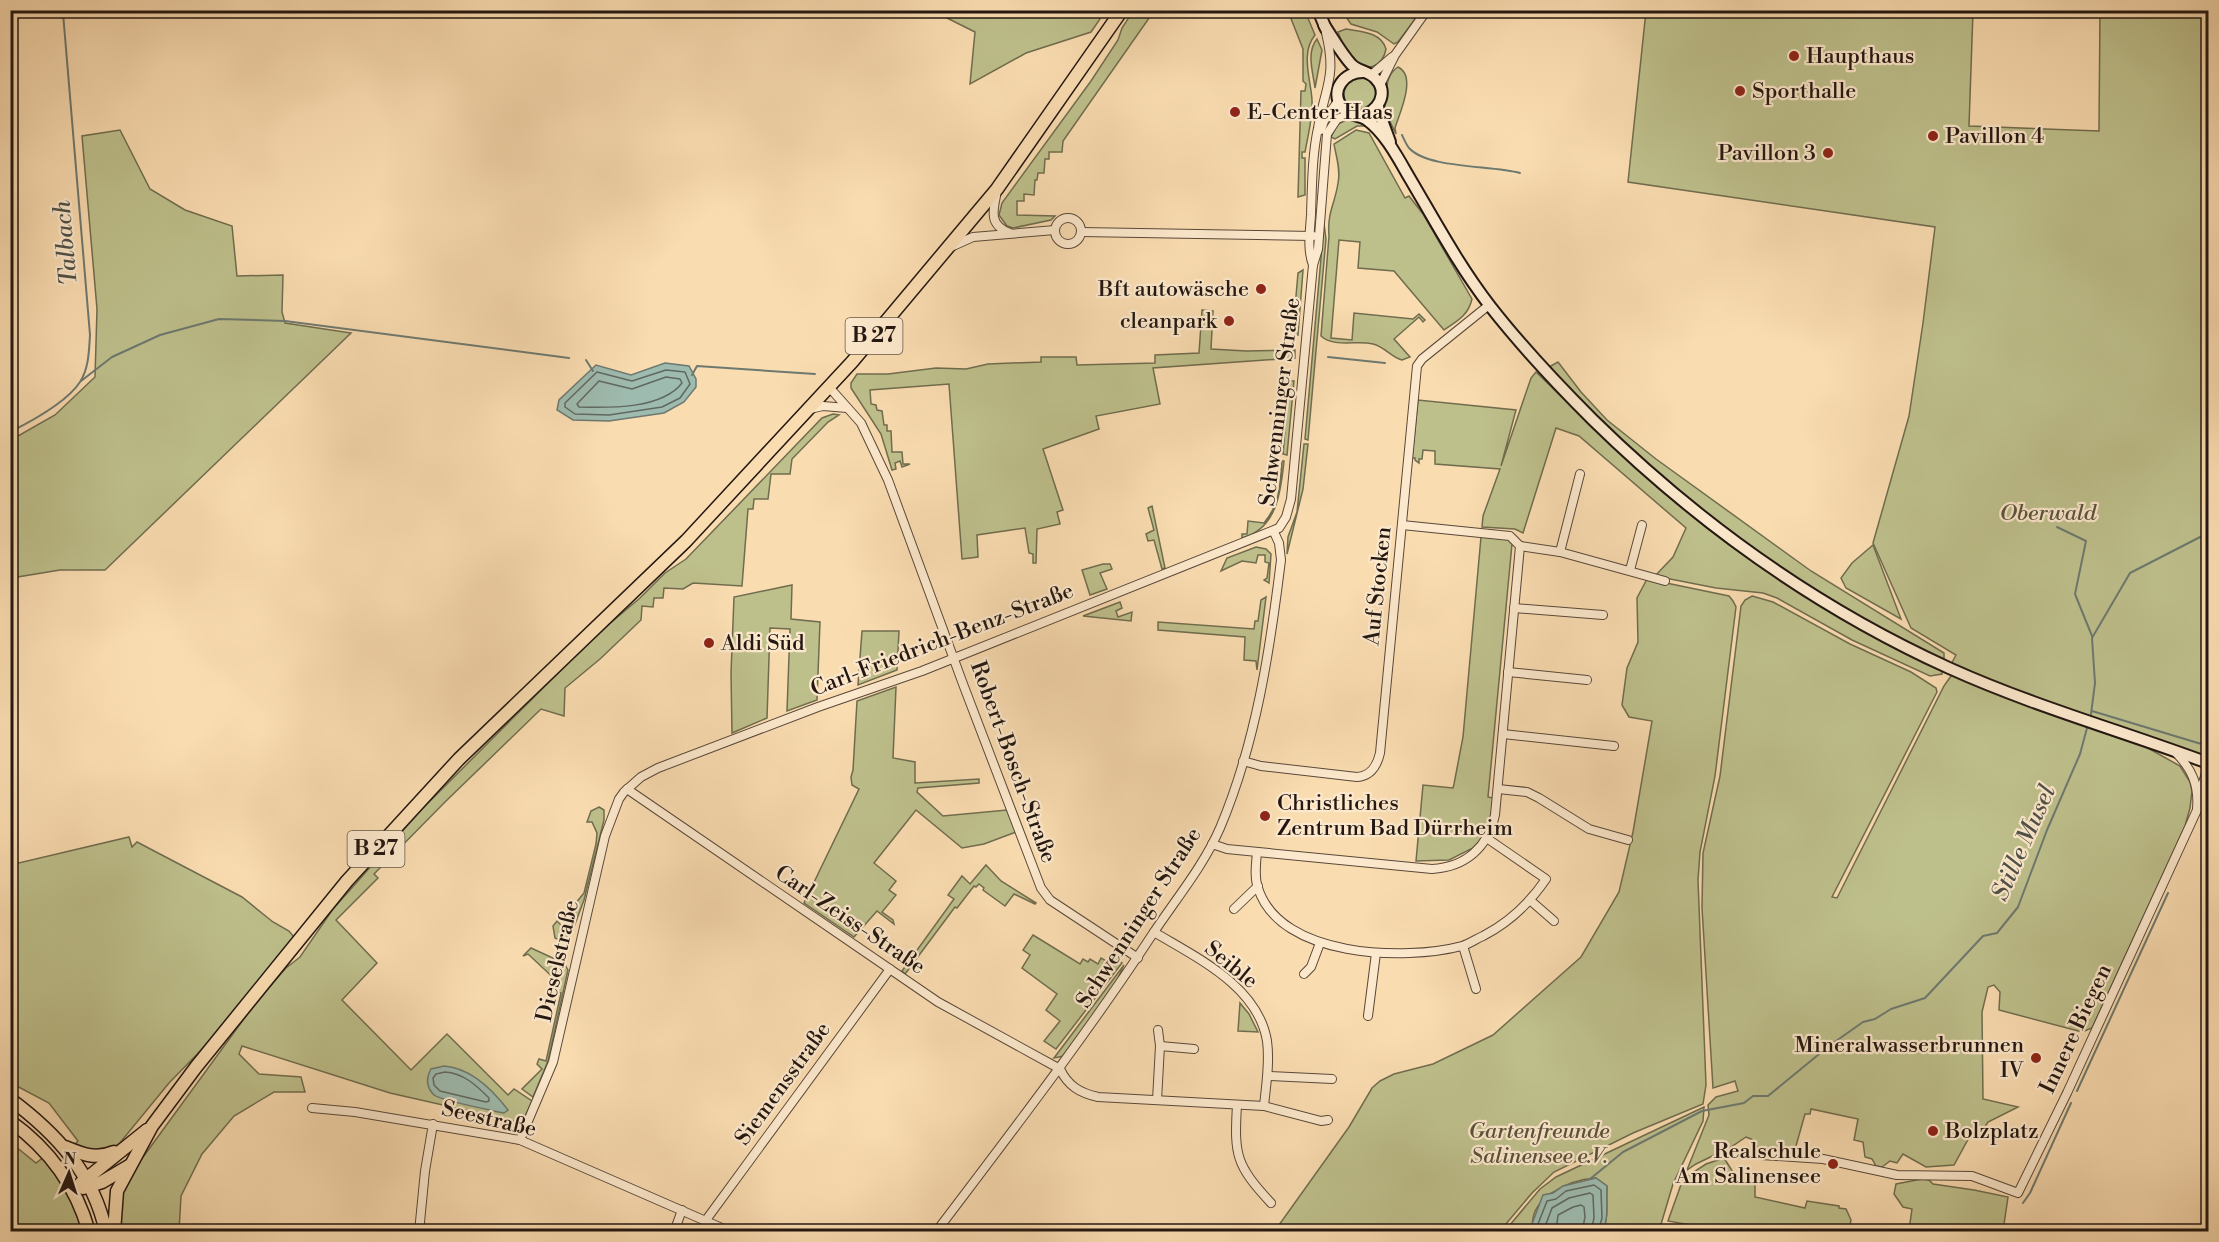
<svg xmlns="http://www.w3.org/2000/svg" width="2219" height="1242" font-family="'Libre Bodoni',serif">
<rect width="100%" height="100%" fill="#fadcb1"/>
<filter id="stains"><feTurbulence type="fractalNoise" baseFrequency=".00333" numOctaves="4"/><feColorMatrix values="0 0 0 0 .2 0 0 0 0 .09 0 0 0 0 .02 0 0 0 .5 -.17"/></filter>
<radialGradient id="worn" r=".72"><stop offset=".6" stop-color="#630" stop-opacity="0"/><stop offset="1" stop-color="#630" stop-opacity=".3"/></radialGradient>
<g fill="#bec08c" stroke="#706c4e" stroke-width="1.5">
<polygon points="933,11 1097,11 1100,19 1091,32 1026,53 970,84 975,32"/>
<polygon points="1133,11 1154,11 1063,141 1062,152 1049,152 1049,159 1045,159 1044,173 1038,173 1037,180 1035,180 1034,195 1024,194 1024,201 1017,201 1017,215 1055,216 1051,220 1013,228 1007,226 999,215 1002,203 1091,81 1118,40 1122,28"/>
<path d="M1288 11H1305L1315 35C1300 53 1311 80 1312 100 1313 117 1308 135 1305 152H1302V158H1305V195L1298 197 1301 91H1305L1306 84 1303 81V49Z"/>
<polygon points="1342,11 1421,11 1398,42 1394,44 1377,32 1351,24"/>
<polygon points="1646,11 1973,11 1969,126 2099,131 2100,11 2208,11 2208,756 2091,722 1949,668 1956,655 1911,628 1873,543 1909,416 1923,323 1935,227 1628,182"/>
<path d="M1346 29C1362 32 1381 32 1386 49 1383 66 1367 73 1354 61 1346 54 1341 41 1338 32Z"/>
<path d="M1317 39 1322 50 1315 88C1313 72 1306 52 1317 39Z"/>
<path d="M1398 67C1417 76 1400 112 1395 128L1396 134 1384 109C1388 94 1383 77 1398 67Z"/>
<circle cx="1360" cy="94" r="16"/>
<polygon points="1346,120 1360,121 1369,126 1357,126 1335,139 1331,137 1338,124"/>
<polygon points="120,130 150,189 185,210 232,226 237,276 283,275 282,312 285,323 351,333 105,570 60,570 11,578 11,440 55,415 95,377 97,309 82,136"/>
<path d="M1356 130 1369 133 1405 198 1409 196 1423 214 1472 299C1468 316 1457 321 1444 330L1394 271 1358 268 1360 242 1339 240 1331 338 1352 340 1354 313 1413 319 1419 314 1425 320 1423 322 1419 317 1394 339 1410 357 1402 360C1391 357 1385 347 1373 344 1357 340 1334 348 1321 336L1329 236C1327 212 1335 204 1338 183 1341 170 1336 156 1334 144Z"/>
<polygon points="1324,224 1326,239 1308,440 1305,439"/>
<polygon points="1303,270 1298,335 1295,334 1293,331 1298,273"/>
<polygon points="1202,310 1213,311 1211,349 1246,351 1295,350 1295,358 1153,368 1160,404 1096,416 1099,429 1043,449 1063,510 1057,512 1060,524 1037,529 1036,563 1033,563 1033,554 1029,553 1025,528 977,535 978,557 962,559 949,384 870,390 871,404 876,405 877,410 882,411 884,425 887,425 887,431 891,431 892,452 902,452 903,464 910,464 902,467 900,461 895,463 896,469 892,470 881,434 851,388 851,383 857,374 888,374 936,368 966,369 988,364 1041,362 1041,357 1076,357 1077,365 1155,363 1155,355 1199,353"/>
<polygon points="1558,362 1581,392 1607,420 1656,459 1811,571 1944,653 1944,658 1940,659 1861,620 1746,549 1633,458 1549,367"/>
<path d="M1536 372C1592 426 1647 481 1708 529 1780 585 1860 629 1942 670V674L1930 676 1852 640 1777 598 1763 593 1716 588 1655 576 1673 557 1686 528 1579 436 1556 428 1523 533 1515 529 1482 527 1483 516 1500 469 1435 464V451L1423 450 1422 459H1419V463L1415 460V458H1412L1418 400 1516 410 1501 466 1531 378Z"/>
<polygon points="1289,381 1294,381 1287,455 1283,454"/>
<path d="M833 414 839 415 828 422 792 459 790 474H771L768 499H754L753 509H748L742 586 693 583 683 589 664 588 663 598H654L653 607 642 606 641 620 600 659 565 688 564 716 541 709 446 801 374 874 378 878 336 920 377 963 342 1000 411 1070 447 1034 508 1095 514 1089 532 1101 522 1123 390 1093 242 1046 239 1054 259 1074 301 1077 305 1092H274L234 1116 202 1154 181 1196 179 1231 120 1232C116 1213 122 1191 130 1175L257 1001 286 968 300 957 333 909 422 809 595 636 640 598 665 573 686 559 822 418Z"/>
<polygon points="1304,444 1308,444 1303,489 1287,554 1288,537 1297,512"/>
<path d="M1282 461H1284C1281 491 1277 529 1242 538V534H1247L1248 521 1264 523C1280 504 1280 486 1282 461Z"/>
<polygon points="1152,506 1165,568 1162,569 1154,540 1148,541 1146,534 1154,530 1148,508"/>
<polygon points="1481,537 1508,539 1512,544 1488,797 1493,798 1491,822 1482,839 1473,848 1449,860 1416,861 1423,785 1453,788 1454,784 1463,737"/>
<polygon points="1873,545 1901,619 1846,588 1841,578 1852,563"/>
<polygon points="1256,547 1266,549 1271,554 1269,583 1264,580 1267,578 1269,563 1265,562 1265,555 1258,555 1256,563 1242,561 1221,571 1227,558"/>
<polygon points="1103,564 1110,564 1112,569 1100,573 1107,589 1090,595 1082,570"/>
<polygon points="1647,579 1729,596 1733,601 1736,607 1715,776 1700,852 1698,880 1706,1085 1703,1104 1633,1133 1554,1172 1532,1193 1500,1231 1274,1232 1349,1127 1372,1088 1380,1081 1394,1074 1433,1064 1493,1035 1581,957 1619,892 1633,832 1652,721 1629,717 1622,705 1627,668 1638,642 1637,598"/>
<polygon points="792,585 791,619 820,622 817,700 787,711 790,629 770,628 767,718 732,733 731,673 734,597"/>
<polygon points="1752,596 1773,602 1850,644 1911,672 1936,688 1937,692 1832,897 1837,898 1944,686 1951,676 1956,676 2124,738 2146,747 2180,766 2190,782 2192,791 2190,808 2185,826 2092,1028 2082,1032 1999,1010 2000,992 1994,985 1988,987 1982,1012 1983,1099 2018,1107 1988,1122 1979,1136 1971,1134 1954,1165 1926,1167 1903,1154 1897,1163 1890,1161 1882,1167 1876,1166 1872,1159 1865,1157 1863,1142 1854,1140 1858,1119 1811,1109 1810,1114 1805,1114 1794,1153 1762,1152 1751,1139 1746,1137 1731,1147 1696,1164 1687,1170 1709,1115 1708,1105 1716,1097 1738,1091 1735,1081 1713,1088 1702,908 1703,853 1720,776 1741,606 1745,600"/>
<polygon points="1266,597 1257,670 1256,661 1244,660 1245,637 1158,630 1158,622 1254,629 1255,621 1258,621 1261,600"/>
<polygon points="1120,602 1122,608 1116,611 1118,617 1132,612 1131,621 1083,616"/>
<polygon points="862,631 899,631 897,670 858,685"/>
<polygon points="896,687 893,758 915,762 915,783 979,779 979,783 918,788 917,792 943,816 1007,810 1016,832 984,844 962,848 916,810 874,863 896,881 889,890 896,895 882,912 893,920 894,924 877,911 854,937 804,903 859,789 852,785 851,777 853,770 857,701"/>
<polygon points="599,807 604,810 604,820 584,900 569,940 564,942 555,938 553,926 557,921 562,926 579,908 575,904 584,893 596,844 597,833 592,822 587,822 591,811"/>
<polygon points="129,837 132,847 137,842 242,897 273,922 289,931 294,937 209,1042 169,1083 119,1144 108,1151 82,1150 75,1144 78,1141 49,1103 11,1083 10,865"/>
<polygon points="986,865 1001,881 1036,903 1035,904 1014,894 1005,906 983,890 984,888 979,884 976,887 974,886 957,908 955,907 905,974 902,971 954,899 948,895 962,876 970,884"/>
<polygon points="1033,935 1080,964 1083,959 1088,962 1090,959 1098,964 1101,958 1108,962 1112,956 1122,963 1056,1049 1044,1041 1060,1021 1046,1010 1057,994 1022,968 1030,955 1023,950"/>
<polygon points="531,948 564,963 568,970 548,1061 533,1097 522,1089 542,1069 537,1064 539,1059 546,1061 561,993 555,991 554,988 558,982 528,954 523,956"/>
<polygon points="1124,965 1114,987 1064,1056 1054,1058"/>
<polygon points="1240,1003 1249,1014 1258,1032 1238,1031"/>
<path d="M1704 1107 1703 1121 1673 1184 1659 1231H1603C1609 1217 1606 1202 1607 1186L1596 1178C1568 1180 1527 1198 1533 1231L1504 1232 1540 1189 1556 1177Z"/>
<polygon points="10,1142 36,1163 45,1156 60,1175 85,1231 11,1231"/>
<polygon points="1724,1158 1738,1180 1755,1181 1755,1197 1805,1208 1807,1201 1839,1206 1839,1208 1846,1209 1851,1220 1849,1231 1723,1231 1668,1221 1683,1179 1706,1164"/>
<polygon points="1922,1179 1929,1180 1933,1184 1974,1190 2008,1197 2003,1231 1895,1231 1899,1229 1909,1230 1912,1209 1903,1207 1894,1194 1896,1184"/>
</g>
<g fill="#9ebbaf" stroke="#6d7970" stroke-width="1.5">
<polygon points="665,363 689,366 696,379 696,387 684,402 664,413 609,421 573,420 557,410 559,400 596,365 631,375"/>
<path d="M444 1066C471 1068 492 1089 508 1110L504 1113C491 1110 442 1101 434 1095 426 1087 426 1078 431 1069Z"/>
<path d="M1596 1178 1607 1186C1606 1202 1609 1217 1603 1231H1533L1532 1224 1543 1195 1553 1193 1563 1186Z"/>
</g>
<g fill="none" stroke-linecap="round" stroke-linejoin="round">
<g stroke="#606960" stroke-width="1.5">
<polygon points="666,370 685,372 690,384 680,398 662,407 609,415 575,414 565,407 565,403 597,372 632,381"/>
<path d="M666 377 680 379 682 383C662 409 610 408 579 407L577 404 599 381 632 389Z"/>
<path d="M445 1072C463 1073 476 1085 489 1098V1101L486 1102 440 1091 434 1085 433 1078 436 1074Z"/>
<polyline points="1539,1232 1538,1224 1547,1201 1556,1199 1566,1191 1594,1185 1601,1190 1602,1218 1598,1232"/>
<polyline points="1546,1232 1546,1224 1552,1208 1569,1198 1590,1193 1593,1195 1594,1218 1591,1232"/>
<polyline points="1556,1232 1558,1215 1573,1207 1581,1205 1584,1207 1585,1217 1582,1232"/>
</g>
<g stroke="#6d7970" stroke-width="2">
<polyline points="10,14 63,13"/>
<path d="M1402 135C1404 139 1406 144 1409 148 1428 169 1492 165 1520 173"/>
<polyline points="1328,357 1385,363"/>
<polyline points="586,360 593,371"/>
<polyline points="692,375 697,366 815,374"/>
<polyline points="81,381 112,357 160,335 219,319 285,321 569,358"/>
<path d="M10 432C32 421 67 402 80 382 89 368 89 350 90 335L63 13 65 10"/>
<polyline points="2057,527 2086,541 2075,594 2092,636"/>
<polyline points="2092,711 2208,746"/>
<polyline points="2091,714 2095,683 2092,638 2130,573 2208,533"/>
<polyline points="2077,1091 2168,893"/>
<polyline points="1590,1179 1623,1152 1702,1111 1744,1103 1753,1096 1768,1096 1829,1046 1863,1022 1875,1019 1891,1009 1925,998 1983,936 1997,933 2018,907 2047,830 2080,754 2087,728"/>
<polyline points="2023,1203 2030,1193 2071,1103"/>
</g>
<g stroke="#594839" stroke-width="10">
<g id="street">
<polyline points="2183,10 2198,13"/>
<polyline points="1371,75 1392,57"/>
<polyline points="1380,85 1395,55 1427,10"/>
<polyline points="1321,130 1324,121 1338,101"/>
<path d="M997 191C993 210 988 225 1010 233"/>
<circle cx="1068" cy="231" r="13"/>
<polyline points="1081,232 1313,236"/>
<polyline points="953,246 973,237 1055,230"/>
<path d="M1313 265C1307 249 1310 232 1311 215 1312 186 1312 156 1318 128 1325 87 1337 77 1326 33"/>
<polyline points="829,387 861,423 888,480 963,684 1041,888 1050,900 1138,958"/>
<polyline points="810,409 823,406 847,408"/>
<polyline points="1520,546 1560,552 1665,581"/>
<polyline points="1560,552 1580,474"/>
<polyline points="1630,570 1642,525"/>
<polyline points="1514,608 1603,615"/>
<polyline points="1508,672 1587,680"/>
<polyline points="1503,734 1614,746"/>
<path d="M2176 753C2192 769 2199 785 2197 809"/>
<path d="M1243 761 1261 766 1357 777C1371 776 1377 766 1380 753L1417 366 1422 359 1489 305"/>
<path d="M627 789 938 1002 1060 1069C1068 1086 1080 1093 1098 1097L1264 1106 1321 1121 1328 1120"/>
<polyline points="1498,789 1527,792 1539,798 1589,829 1628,840"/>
<polyline points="2199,794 2208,768"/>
<path d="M1212 844 1227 849 1432 869C1466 867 1488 847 1495 815L1520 546 1510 536 1402 525"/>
<path d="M1257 852C1256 864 1254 877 1258 888 1280 958 1405 961 1462 946 1469 944 1476 939 1483 936 1510 922 1529 904 1546 879L1488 839"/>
<polyline points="1531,901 1554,921"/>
<polyline points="1234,909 1258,886"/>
<path d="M1154 932C1197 958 1258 986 1267 1041 1270 1063 1266 1085 1264 1106"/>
<polyline points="1463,946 1476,989"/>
<polyline points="1304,974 1311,967 1320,943"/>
<polyline points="1368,1016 1376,953"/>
<polyline points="1158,1030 1160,1046"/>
<polyline points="1268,1076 1332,1079"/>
<polyline points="1157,1100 1160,1046 1194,1049"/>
<path d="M1237 1105C1234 1156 1236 1165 1271 1203"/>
<polyline points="312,1108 355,1112 520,1140 731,1232"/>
<polyline points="520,1140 553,1062 605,836 619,799 624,792 641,777 658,768 818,707 922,671 1279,528 1286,517 1291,499 1313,265 1318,249 1327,134 1337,119 1350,114"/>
<polyline points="1731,1153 1823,1159 1897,1175 1972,1176 2018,1193 2067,1093 2197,810 2208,795"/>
<polyline points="706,1220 890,969"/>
<polyline points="419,1232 425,1171 433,1124"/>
<polyline points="674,1232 682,1210"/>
<path d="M936 1232C1010 1134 1085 1037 1152 935 1175 900 1203 867 1220 828 1256 743 1270 650 1281 560L1279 543 1274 532"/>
</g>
</g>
<g stroke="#231711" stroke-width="14">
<g id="secondary">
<polyline points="1318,10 1326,29"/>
<path d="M1324 25C1333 38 1341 53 1351 64 1357 71 1368 71 1375 78 1390 93 1378 112 1360 116"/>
<path d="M1363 72C1345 72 1329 90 1342 107 1349 117 1359 114 1367 120 1385 133 1398 158 1409 177 1435 221 1459 266 1490 306 1522 347 1557 384 1593 420 1697 522 1815 607 1949 668 2033 706 2122 731 2208 763"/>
<polyline points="1378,106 1379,112 1390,142"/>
</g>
</g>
<g stroke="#231711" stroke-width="15">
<g id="primary">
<path d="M10 1099C57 1134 93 1173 106 1232"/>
<path d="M10 1121C49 1149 76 1185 89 1232"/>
<path d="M65 1147C82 1154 95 1160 114 1152"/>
<polyline points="81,1183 147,1130"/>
<polyline points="83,1188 102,1182 129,1166"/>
<polyline points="114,1232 117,1191 152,1126 196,1067 347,881 459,759 686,541 852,362 997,189 1122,10"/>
</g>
</g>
<use href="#street" stroke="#fce8cc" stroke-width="8"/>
<use href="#secondary" stroke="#fce8cc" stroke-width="10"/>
<use href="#primary" stroke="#fadcb1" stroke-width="12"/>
</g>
<g fill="#8f2418" stroke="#fce8cc" stroke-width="2">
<circle cx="1794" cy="56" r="6"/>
<circle cx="1740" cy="91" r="6"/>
<circle cx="1235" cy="112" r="6"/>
<circle cx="1933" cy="136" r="6"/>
<circle cx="1828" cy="153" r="6"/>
<circle cx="1261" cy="289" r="6"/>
<circle cx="1229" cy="321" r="6"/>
<circle cx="709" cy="643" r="6"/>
<circle cx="1265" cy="816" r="6"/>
<circle cx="2036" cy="1058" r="6"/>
<circle cx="1933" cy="1131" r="6"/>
<circle cx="1833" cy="1164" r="6"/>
</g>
<g text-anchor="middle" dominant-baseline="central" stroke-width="4.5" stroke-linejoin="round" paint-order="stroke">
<g fill="#fce8cc" stroke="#645649" stroke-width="1.5">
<rect x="845.5" y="318" width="57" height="36" rx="4.5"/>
<rect x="347.5" y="831" width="57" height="36" rx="4.5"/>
</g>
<g font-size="21" font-weight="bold" fill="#231711">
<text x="874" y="336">B 27</text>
<text x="376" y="849">B 27</text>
</g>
<g font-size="22" fill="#231711" stroke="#fce8cc" text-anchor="start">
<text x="1806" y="56">Haupthaus</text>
<text x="1752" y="91">Sporthalle</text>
<text x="1247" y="112">E-Center Haas</text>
<text x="1945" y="136">Pavillon 4</text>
<text x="1816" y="153" text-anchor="end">Pavillon 3</text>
<text x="1249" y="289" text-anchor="end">Bft autowäsche</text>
<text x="1217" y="321" text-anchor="end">cleanpark</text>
<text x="721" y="643">Aldi Süd</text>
<text x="1277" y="803">Christliches<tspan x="1277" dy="25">Zentrum Bad Dürrheim</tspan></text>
<text x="2024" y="1045" text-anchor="end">Mineralwasserbrunnen<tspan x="2024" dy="25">IV</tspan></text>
<text x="1945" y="1131">Bolzplatz</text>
<text x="1821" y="1151" text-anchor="end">Realschule<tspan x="1821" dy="25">Am Salinensee</tspan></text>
</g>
<g font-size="22" fill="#231711" stroke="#fce8cc">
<text transform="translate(1280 402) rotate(-83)">Schwenninger Straße</text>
<text transform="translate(1378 586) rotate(-84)">Auf Stocken</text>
<text transform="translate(942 640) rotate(-21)">Carl-Friedrich-Benz-Straße</text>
<text transform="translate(1013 762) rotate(70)">Robert-Bosch-Straße</text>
<text transform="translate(1139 918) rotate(-57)">Schwenninger Straße</text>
<text transform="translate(850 920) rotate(34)">Carl-Zeiss-Straße</text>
<text transform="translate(558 961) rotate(-77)">Dieselstraße</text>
<text transform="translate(1231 965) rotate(39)">Seible</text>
<text transform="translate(2076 1029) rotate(-65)">Innere Biegen</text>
<text transform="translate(783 1084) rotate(-54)">Siemensstraße</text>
<text transform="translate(489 1119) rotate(13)">Seestraße</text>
</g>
<g font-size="22" font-style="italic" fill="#59523c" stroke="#fce8cc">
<text x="2048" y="513">Oberwald</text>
<text x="1539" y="1131">Gartenfreunde<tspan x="1539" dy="25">Salinensee e.V.</tspan></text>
</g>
<g font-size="24" font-style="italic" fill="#4e5048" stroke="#fce8cc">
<text transform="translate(66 243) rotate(-95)">Talbach</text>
<text transform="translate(2024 843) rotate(-66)">Stille Musel</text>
</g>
</g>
<rect width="2219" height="1242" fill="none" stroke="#fadcb1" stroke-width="36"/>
<rect x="12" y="12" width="2195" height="1218" fill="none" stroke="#231711" stroke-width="3"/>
<rect x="18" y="18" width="2183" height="1206" fill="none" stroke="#231711" stroke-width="1.5"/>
<g transform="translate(69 1173) rotate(3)" stroke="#fce8cc" stroke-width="4.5" paint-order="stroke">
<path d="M0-4.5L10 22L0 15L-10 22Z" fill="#231711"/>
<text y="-9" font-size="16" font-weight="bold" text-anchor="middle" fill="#231711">N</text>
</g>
<rect width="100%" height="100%" filter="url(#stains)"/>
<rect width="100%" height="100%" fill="url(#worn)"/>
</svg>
